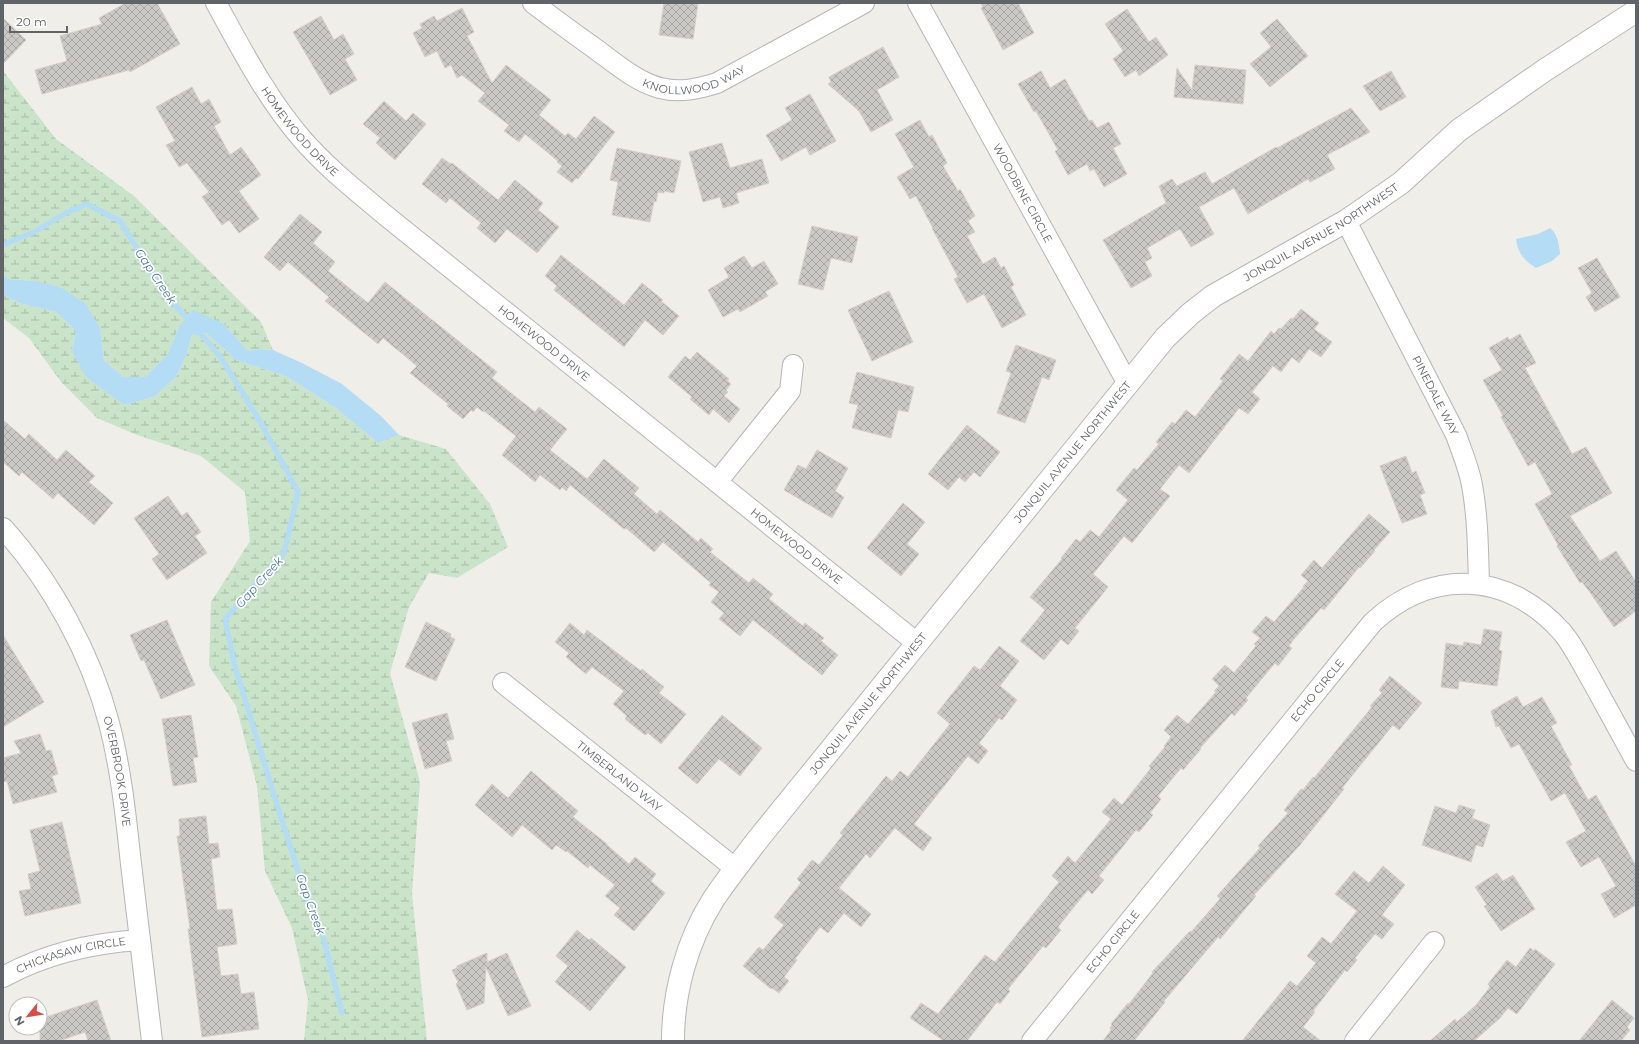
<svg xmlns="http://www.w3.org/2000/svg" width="1639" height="1044" font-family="Montserrat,sans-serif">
<defs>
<pattern id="wetland-marsh" width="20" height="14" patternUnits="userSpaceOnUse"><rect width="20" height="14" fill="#cae4c9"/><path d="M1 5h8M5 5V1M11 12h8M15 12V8" fill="none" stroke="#a7bca7"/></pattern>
<pattern id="building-cross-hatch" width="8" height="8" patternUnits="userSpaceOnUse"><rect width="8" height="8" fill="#cbc9c5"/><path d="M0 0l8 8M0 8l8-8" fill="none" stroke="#a8a7a4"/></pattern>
</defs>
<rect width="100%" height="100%" fill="#f0eee9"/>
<g fill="url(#wetland-marsh)">
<polygon points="3,71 56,139 134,196 261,322 273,350 259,349 248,351 223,323 179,327 167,355 145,377 123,377 104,360 100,328 35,281 8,279 3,274"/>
<polygon points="3,295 22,304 56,312 76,331 72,351 124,405 154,397 176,377 186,356 192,335 206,333 236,360 286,376 336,408 378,443 399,435 446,449 490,504 508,547 457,578 429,573 409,607 390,673 420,782 412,894 427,1041 304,1041 308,1000 292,928 265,871 257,786 236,706 209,666 211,602 250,541 245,492 201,456 137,435 97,418 62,383 29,338 3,318"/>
</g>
<g fill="#b4dcf5">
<path d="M1550 228C1558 234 1559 245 1560 254L1552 261 1536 268C1524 260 1518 254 1516 239L1538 234Z"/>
<polygon points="3,274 8,279 35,281 60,287 86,304 100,328 104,360 123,377 145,377 167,355 179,327 193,310 223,323 248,351 259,349 273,350 302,363 342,384 381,416 399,435 378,443 336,408 286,376 236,360 206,333 192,335 186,356 176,377 154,397 124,405 86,377 72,351 76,331 56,312 22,304 3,295"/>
</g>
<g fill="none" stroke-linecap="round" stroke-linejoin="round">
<polyline stroke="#b4dcf5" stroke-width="5.5" points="3,245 34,232 68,212 87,204 120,221 165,293 220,356 261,423 298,492 284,553 225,619 234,663 273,792 306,896 322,932 342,1013"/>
</g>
<g fill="url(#building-cross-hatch)" stroke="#d4d0c8">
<polygon points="126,3 157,3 180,44 130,72 129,70 42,94 35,70 67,61 60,36 102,24 99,18"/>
<polygon points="664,3 698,3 693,39 659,35"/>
<polygon points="981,3 1018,3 1034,33 1003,50 981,8 983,7"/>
<polygon points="462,8 474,32 467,36 492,83 506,65 551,100 539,115 565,136 568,133 576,139 594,116 615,132 578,179 576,178 572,183 557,172 562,166 557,162 558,161 525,134 519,142 504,131 509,125 478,101 485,93 462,75 457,78 451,65 445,68 437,51 425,57 413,33 422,28 420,24 434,16 437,21"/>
<polygon points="1127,9 1149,42 1156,37 1168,55 1139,76 1136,70 1125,77 1113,59 1123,51 1105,24"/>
<polygon points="321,16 334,40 343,34 354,54 345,59 357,80 330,95 293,32"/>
<polygon points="3,18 26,40 3,64"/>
<polygon points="1277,19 1308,56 1270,87 1250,64 1271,47 1260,33"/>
<polygon points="883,47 899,77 877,90 893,120 871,132 859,111 828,84 831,82 829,77"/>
<polygon points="1195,65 1246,70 1243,104 1174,97 1177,68 1192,90"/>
<polygon points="1041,71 1050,88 1065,79 1089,121 1092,120 1097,128 1109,122 1121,144 1113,148 1127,174 1104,187 1094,169 1090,171 1087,164 1068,175 1055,151 1058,150 1036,111 1034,112 1018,84"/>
<polygon points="1391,71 1406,97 1380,111 1363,86"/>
<polygon points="192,87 201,104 209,99 221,122 214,126 230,155 241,147 261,175 239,191 259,219 239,233 229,220 222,225 202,197 209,192 187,163 179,167 166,145 175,141 156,107"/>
<polygon points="810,94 836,141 810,155 806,147 781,161 766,135 792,120 785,108"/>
<polygon points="384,101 406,121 413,113 426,124 395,160 376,143 380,138 363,124"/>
<polygon points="1351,108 1370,132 1327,155 1335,169 1310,182 1308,179 1248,214 1234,188 1199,207 1214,234 1191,247 1180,229 1147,248 1152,258 1145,262 1152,276 1131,288 1103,240 1166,203 1159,186 1172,179 1177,186 1205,172 1212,184 1276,147 1277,148"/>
<polygon points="920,120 929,137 932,135 947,163 943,166 958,191 960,189 975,216 968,221 975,232 967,236 983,264 995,257 1001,268 1004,266 1014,285 1011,287 1026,315 1002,328 984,294 967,303 954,279 958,277 932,228 933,228 916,196 910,199 897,177 914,167 895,134"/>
<polygon points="722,143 730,168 762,159 769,183 736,193 739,203 723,208 720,197 703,202 689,152"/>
<polygon points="617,148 681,161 674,193 664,191 664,193 658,192 656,202 654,201 650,222 612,215 618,182 610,180"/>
<polygon points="442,158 451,164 452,163 498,200 515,180 543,203 538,210 559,227 537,253 507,229 495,243 477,228 481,223 450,198 446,203 422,184"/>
<polygon points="300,214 322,232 313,243 335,262 328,271 368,303 385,282 497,372 492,378 535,412 539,407 567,429 550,450 587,479 604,459 639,488 634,494 657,514 660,510 698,542 701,538 713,549 710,552 749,583 753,578 773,594 769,599 803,626 805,623 824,638 821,641 838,655 822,675 753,620 740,636 719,619 724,613 711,602 719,592 709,585 711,583 663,542 654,552 626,528 624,529 570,485 566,491 562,487 560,490 540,475 535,482 502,455 516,436 484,411 483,412 477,407 473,412 471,410 463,419 447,406 448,404 410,373 417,366 383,338 378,344 325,301 329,297 288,262 280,271 264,257"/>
<polygon points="812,226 858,237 852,263 831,258 823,290 798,284"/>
<polygon points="561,255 624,305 642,283 663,300 661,301 679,316 663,335 645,320 624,347 554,290 557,286 545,276"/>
<polygon points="744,256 752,268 764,261 778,284 765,292 768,296 740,312 738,309 723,317 708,290 729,277 724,268"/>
<polygon points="1597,258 1620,297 1595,312 1586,297 1592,293 1578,268"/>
<polygon points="889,291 913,342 872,361 848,310"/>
<polygon points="1301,309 1319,323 1314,329 1332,342 1321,357 1309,349 1299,363 1292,357 1281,372 1273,366 1252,392 1260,399 1248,414 1239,408 1189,473 1179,465 1160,489 1170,496 1132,543 1124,536 1093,574 1108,587 1075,628 1079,631 1068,645 1061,639 1044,660 1020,641 1045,610 1030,597 1062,559 1061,558 1076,539 1080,542 1090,530 1099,537 1128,500 1116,490 1134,468 1137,470 1159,444 1156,442 1172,422 1175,424 1186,410 1195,417 1223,381 1220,379 1239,354 1248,361 1271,331 1274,334 1279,328 1281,329 1291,318 1293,319"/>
<polygon points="1520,334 1536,363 1525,368 1572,454 1586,447 1612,493 1570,516 1600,561 1616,551 1636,582 1636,611 1614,627 1589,591 1582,582 1580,583 1557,546 1558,545 1535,504 1552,494 1535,462 1528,466 1501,417 1503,416 1483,380 1502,370 1489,348 1508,337 1509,340"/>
<polygon points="1016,345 1056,360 1049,380 1042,377 1025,423 997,413 1011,373 1006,371"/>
<polygon points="697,352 729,379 727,380 731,384 726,390 728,392 724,396 740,409 729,423 713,409 709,415 690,399 692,397 668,377 685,356 690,360"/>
<polygon points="857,372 914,387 908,412 898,410 891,438 852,428 858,405 849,403"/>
<polygon points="3,420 25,439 29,434 57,460 66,450 95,476 89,482 113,503 94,525 58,493 53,499 22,472 19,476 3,462"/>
<polygon points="967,425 1000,452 980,477 974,472 965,482 959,477 948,490 928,474"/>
<polygon points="817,450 848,468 835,491 844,497 832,518 784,490 798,465 806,469"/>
<polygon points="1406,456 1412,473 1416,471 1425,493 1420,495 1427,514 1402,523 1380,466"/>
<polygon points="168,496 182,516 187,512 201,532 195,536 207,553 167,580 152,559 159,554 134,518"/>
<polygon points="903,503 925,522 907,544 919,554 901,576 867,548"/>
<polygon points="1369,514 1390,532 1374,550 1375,551 1360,568 1359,567 1324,610 1321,608 1294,639 1289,646 1292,648 1278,666 1275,663 1246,698 1248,700 1234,716 1232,713 1200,748 1201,749 1183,770 1181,768 1158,796 1161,799 1150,813 1153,815 1139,832 1136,830 1099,876 1104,880 1092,894 1088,890 1077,903 1058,927 1061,930 1046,948 1043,946 1008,989 1010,991 1000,1004 997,1002 967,1041 944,1041 910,1018 921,1003 938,1014 985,955 995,962 1059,882 1052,876 1068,856 1075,863 1111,819 1102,812 1114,798 1122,805 1151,768 1149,766 1165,747 1164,746 1171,737 1164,730 1177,715 1188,724 1216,692 1214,691 1219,686 1212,679 1225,665 1234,673 1256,646 1254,644 1260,638 1252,632 1266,616 1274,622 1304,587 1303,586 1308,581 1301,575 1314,560 1322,568"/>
<polygon points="167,620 195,685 161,699 144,660 141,661 130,635"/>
<polygon points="426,622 451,634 450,637 455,639 436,681 405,667"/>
<polygon points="570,623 584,635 587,630 641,671 642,669 664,687 659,693 686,714 661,744 648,733 645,735 625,719 627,716 613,704 624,691 592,667 586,674 566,657 569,653 555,642"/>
<polygon points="1484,629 1502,632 1499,650 1502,651 1497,686 1459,681 1458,689 1441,687 1446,643 1463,646 1464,642 1481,645"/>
<polygon points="3,635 44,702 3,727"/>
<polygon points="999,646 1019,661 1000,686 1017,700 1002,720 999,718 979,743 988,751 978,764 968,756 914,824 932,838 923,851 895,828 870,858 866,854 839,888 871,914 861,927 844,913 828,933 820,927 795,959 797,960 784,977 789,981 779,993 772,988 771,989 743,966 759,947 763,950 784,925 774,917 801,883 797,879 812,860 819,865 843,835 840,833 886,776 892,781 900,771 908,777 950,724 937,713 974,666 980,670"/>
<polygon points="1390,676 1422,703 1399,730 1393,725 1342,788 1344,789 1300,845 1254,895 1256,896 1220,939 1218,937 1164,1001 1165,1002 1134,1041 1103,1041 1111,1030 1110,1028 1112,1025 1111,1024 1128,1003 1129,1004 1153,973 1152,972 1190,931 1191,932 1220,899 1217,896 1260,848 1258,846 1288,813 1284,810 1301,789 1303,790 1313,777 1314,778 1372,707 1370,706 1382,693 1379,690"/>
<polygon points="1517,696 1523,707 1542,697 1557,723 1551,726 1572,765 1569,766 1588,800 1596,795 1636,866 1636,905 1614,918 1601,894 1616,886 1599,857 1581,867 1566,842 1586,831 1565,793 1551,801 1519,744 1511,748 1499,726 1496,727 1491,711"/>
<polygon points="447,713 454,739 446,741 452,761 425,769 412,723"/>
<polygon points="191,715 198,757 193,758 197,782 173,786 162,719"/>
<polygon points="722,715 762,748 740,776 719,759 697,784 678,768"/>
<polygon points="40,734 46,751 51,750 58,774 52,776 57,792 13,804 7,781 3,782 3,758 21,753 14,741"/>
<polygon points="531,771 578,811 573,817 607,844 607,845 629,864 635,857 656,874 651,881 665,893 634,931 614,915 620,908 605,896 615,885 590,865 588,868 567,851 566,852 556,845 552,850 522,825 512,837 475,805 492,784 508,798"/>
<polygon points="1459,805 1475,810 1472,818 1490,825 1483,847 1476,845 1471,862 1422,845 1435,806 1456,813"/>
<polygon points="206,816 209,844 218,843 220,857 211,859 217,910 232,909 237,944 217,947 221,976 238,974 241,994 254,992 259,1029 202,1037 188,929 190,929 177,836 180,836 179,819"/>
<polygon points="62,822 81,903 25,916 19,891 31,889 28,874 40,871 30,830"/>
<polygon points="1383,866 1405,885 1382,915 1394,924 1382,939 1375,934 1355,958 1357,960 1347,972 1345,970 1313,1011 1315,1012 1303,1027 1321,1041 1242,1041 1290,981 1297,986 1316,963 1307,956 1322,937 1331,944 1357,911 1335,894 1354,871 1369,883"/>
<polygon points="1497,873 1503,881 1513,875 1535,909 1501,931 1484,906 1487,905 1475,887"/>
<polygon points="577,930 589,940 591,938 626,967 590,1011 555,982 568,966 556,956"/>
<polygon points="1530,948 1534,951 1535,949 1555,964 1517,1014 1508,1008 1500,1018 1474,1041 1430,1041 1455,1019 1457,1022 1476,1005 1490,987 1488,984 1507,960 1516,967"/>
<polygon points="487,953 487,962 507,953 531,1006 508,1016 486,967 484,1003 467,1010 456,984 458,982 452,970 457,968 457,966"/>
<polygon points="97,1000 111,1041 88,1041 85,1032 59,1041 40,1041 40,1019"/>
<polygon points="1612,1000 1634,1018 1627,1027 1630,1030 1621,1041 1579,1041"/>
</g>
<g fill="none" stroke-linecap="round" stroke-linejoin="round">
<g stroke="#b4b5b9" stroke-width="22">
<g id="minor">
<path id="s1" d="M216 3C242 50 267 99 302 139 327 168 357 191 385 215L917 643"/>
<path id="s2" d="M533 3C554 19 576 35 597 50 616 64 637 82 660 88 680 93 698 89 717 83L864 3"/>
<path id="s3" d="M918 3 1128 384"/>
<path id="s4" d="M1346 221 1456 435C1462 452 1469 468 1472 485 1478 518 1478 551 1479 584"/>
<polyline points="717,482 790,391 793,365"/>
<path id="s5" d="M3 528C51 581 91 654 109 723 121 769 126 817 131 864 138 923 145 982 152 1041"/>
<path id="s6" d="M503 683 736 869"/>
<path id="s7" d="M3 977C45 954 92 943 140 940"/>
<path id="s8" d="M1032 1041 1373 622C1433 567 1508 572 1562 632 1574 646 1582 664 1591 679 1606 706 1621 734 1636 761"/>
<polyline points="1355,1041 1434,942"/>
</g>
</g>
<g stroke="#b4b5b9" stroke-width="24">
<g id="tertiary">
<path id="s9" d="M673 1041C673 993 687 941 713 900 727 879 743 859 759 838L1165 338 1190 314 1213 296 1346 221 1401 183 1459 130 1545 70 1636 11"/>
</g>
</g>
<use href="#minor" stroke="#fff" stroke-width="20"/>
<use href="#tertiary" stroke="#fff" stroke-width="22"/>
</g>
<g text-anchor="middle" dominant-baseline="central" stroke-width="3.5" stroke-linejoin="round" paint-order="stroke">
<g font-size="11" fill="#606367" stroke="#fff">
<text stroke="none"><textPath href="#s2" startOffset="189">KNOLLWOOD WAY</textPath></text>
<text stroke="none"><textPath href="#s1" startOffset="154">HOMEWOOD DRIVE</textPath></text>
<text stroke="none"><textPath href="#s3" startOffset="217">WOODBINE CIRCLE</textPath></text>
<text stroke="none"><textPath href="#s9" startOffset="1059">JONQUIL AVENUE NORTHWEST</textPath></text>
<text stroke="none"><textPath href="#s1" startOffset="478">HOMEWOOD DRIVE</textPath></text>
<text stroke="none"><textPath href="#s4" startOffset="196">PINEDALE WAY</textPath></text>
<text stroke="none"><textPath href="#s9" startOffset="723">JONQUIL AVENUE NORTHWEST</textPath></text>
<text stroke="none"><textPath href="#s1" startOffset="802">HOMEWOOD DRIVE</textPath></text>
<text stroke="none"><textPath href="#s8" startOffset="452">ECHO CIRCLE</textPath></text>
<text stroke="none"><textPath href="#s9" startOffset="399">JONQUIL AVENUE NORTHWEST</textPath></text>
<text stroke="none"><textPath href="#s5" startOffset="273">OVERBROOK DRIVE</textPath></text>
<text stroke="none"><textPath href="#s6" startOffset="149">TIMBERLAND WAY</textPath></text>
<text stroke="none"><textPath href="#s8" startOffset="128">ECHO CIRCLE</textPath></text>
<text stroke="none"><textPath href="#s7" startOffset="72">CHICKASAW CIRCLE</textPath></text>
</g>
<g font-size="12" font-style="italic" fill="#4d799d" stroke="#fff">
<text transform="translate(156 276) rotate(56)">Gap Creek</text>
<text transform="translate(259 582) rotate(-48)">Gap Creek</text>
<text transform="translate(311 904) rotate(70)">Gap Creek</text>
</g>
</g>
<rect width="1639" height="1044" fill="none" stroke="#606367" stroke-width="8"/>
<g transform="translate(28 1016) rotate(240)"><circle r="19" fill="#ffffff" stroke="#bfc1c2"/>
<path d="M0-3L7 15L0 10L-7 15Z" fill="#d44e4a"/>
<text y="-6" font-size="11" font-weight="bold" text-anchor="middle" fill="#606367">N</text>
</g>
<path d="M10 26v6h57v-6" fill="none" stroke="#606367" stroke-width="2"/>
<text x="16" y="26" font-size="12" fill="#606367" stroke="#ffffff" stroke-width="3" paint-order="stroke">20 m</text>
</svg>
